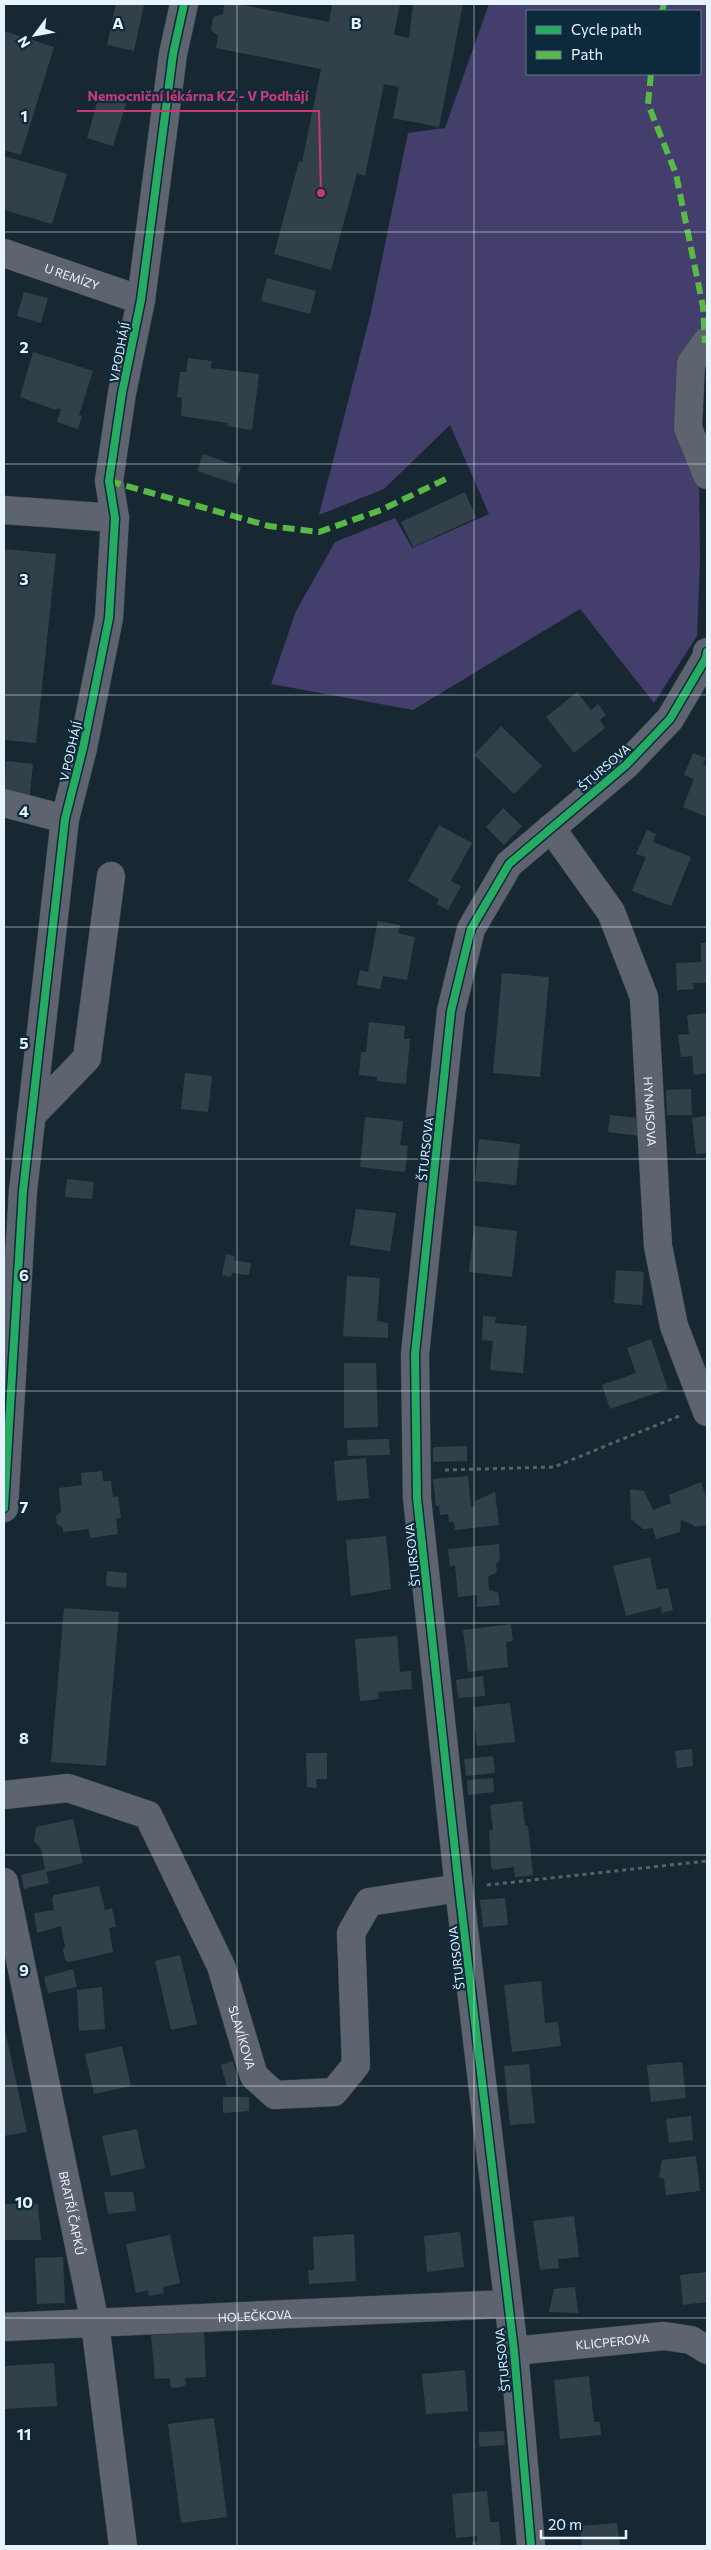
<svg xmlns="http://www.w3.org/2000/svg" width="711" height="2550" font-family="Commissioner,sans-serif">
<rect width="100%" height="100%" fill="#182832"/>
<path fill="#433e6c" fill-rule="evenodd" d="M489 4H707V350L698 374 700 562 697 636 654 703 580 609 413 710 271 684 296 611 335 542 395 518 412 548 489 514 450 425 384 489 319 515 371 312 408 133 445 128ZM527 11H700V74H527Z"/>
<g fill="#324149">
<polygon points="116,4 144,4 134,51 107,45"/>
<polygon points="224,4 238,4 329,22 332,4 400,4 394,35 409,38 413,4 463,4 439,127 393,118 399,87 384,84 365,176 357,173 331,270 274,254 299,161 302,162 321,69 216,48 218,36 211,30 213,17 223,14"/>
<polygon points="4,31 54,47 21,155 4,150"/>
<polygon points="99,96 126,104 113,146 87,138"/>
<polygon points="4,156 67,174 52,224 4,210"/>
<polygon points="267,278 316,291 310,314 261,301"/>
<polygon points="24,292 48,298 41,323 17,316"/>
<polygon points="33,352 93,371 79,415 82,416 78,429 57,422 61,409 57,408 56,410 20,397"/>
<polygon points="188,358 212,361 211,368 259,374 252,430 227,426 228,423 181,416 182,398 177,397 180,372 186,372"/>
<polygon points="203,454 241,467 236,484 197,471"/>
<polygon points="465,492 476,518 413,547 401,522"/>
<polygon points="4,549 56,554 36,743 4,740"/>
<polygon points="577,692 591,710 598,704 606,715 600,720 605,728 574,753 546,717"/>
<polygon points="501,726 542,766 514,794 474,755"/>
<polygon points="693,753 706,758 703,764 707,766 707,817 683,807 694,779 684,775"/>
<polygon points="6,761 33,764 29,802 4,799"/>
<polygon points="503,808 522,826 504,845 486,827"/>
<polygon points="439,825 472,843 451,881 461,886 448,910 437,904 439,899 408,881"/>
<polygon points="647,830 656,834 653,842 691,857 671,906 632,891 646,857 636,854"/>
<polygon points="378,921 400,925 398,933 415,937 407,980 383,976 380,989 357,985 360,970 368,972"/>
<polygon points="701,943 707,943 707,983 693,983 694,989 677,990 676,963 701,962"/>
<polygon points="502,973 549,977 540,1077 493,1073"/>
<polygon points="707,1013 707,1073 694,1075 692,1056 681,1057 678,1035 689,1034 687,1015"/>
<polygon points="369,1022 405,1026 404,1039 410,1039 406,1084 377,1081 377,1077 359,1075 361,1052 366,1052"/>
<polygon points="185,1073 212,1076 208,1112 181,1109"/>
<polygon points="691,1089 692,1115 667,1115 666,1090"/>
<polygon points="610,1115 638,1118 639,1136 608,1132"/>
<polygon points="707,1116 707,1153 696,1154 692,1118"/>
<polygon points="365,1117 403,1121 400,1145 408,1146 405,1172 360,1167"/>
<polygon points="479,1139 520,1144 516,1185 475,1181"/>
<polygon points="67,1179 94,1182 92,1199 65,1197"/>
<polygon points="356,1209 396,1213 390,1251 350,1245"/>
<polygon points="474,1226 517,1231 512,1277 469,1272"/>
<polygon points="226,1254 235,1256 234,1260 251,1263 249,1275 232,1273 231,1277 222,1275"/>
<polygon points="616,1270 644,1272 642,1305 614,1303"/>
<polygon points="347,1276 380,1278 377,1321 388,1323 388,1338 343,1336"/>
<polygon points="483,1316 496,1317 495,1323 527,1326 523,1373 490,1370 493,1341 482,1340"/>
<polygon points="651,1339 668,1389 610,1409 602,1385 636,1373 627,1348"/>
<polygon points="344,1363 376,1363 378,1427 344,1428"/>
<polygon points="389,1439 390,1455 348,1456 347,1440"/>
<polygon points="467,1446 467,1461 433,1462 433,1449 435,1447"/>
<polygon points="366,1458 369,1498 337,1501 334,1461"/>
<polygon points="102,1471 103,1481 111,1481 113,1497 118,1496 121,1518 116,1519 118,1534 90,1538 89,1529 63,1532 63,1528 57,1524 56,1516 61,1512 59,1488 82,1485 81,1473"/>
<polygon points="468,1476 471,1507 475,1506 475,1501 495,1492 499,1525 455,1530 454,1522 449,1522 448,1514 440,1515 439,1506 436,1506 433,1479"/>
<polygon points="701,1482 707,1500 707,1525 694,1527 693,1525 681,1520 680,1532 656,1539 653,1528 643,1529 631,1519 630,1489 644,1491 653,1510 671,1503 669,1495"/>
<polygon points="386,1536 391,1589 351,1596 346,1540"/>
<polygon points="499,1544 500,1560 496,1564 497,1572 488,1577 489,1590 498,1592 500,1605 477,1607 477,1595 458,1597 455,1565 450,1567 448,1549"/>
<polygon points="650,1557 657,1590 668,1588 673,1610 662,1613 661,1607 626,1616 613,1566"/>
<polygon points="107,1571 127,1573 126,1588 106,1586"/>
<polygon points="64,1608 119,1612 106,1766 51,1762"/>
<polygon points="511,1624 513,1641 506,1642 508,1667 468,1672 463,1630"/>
<polygon points="397,1636 400,1672 411,1671 412,1689 378,1692 379,1699 360,1701 355,1639"/>
<polygon points="483,1676 485,1696 458,1698 456,1680"/>
<polygon points="510,1703 515,1742 477,1746 473,1707"/>
<polygon points="692,1749 693,1766 677,1768 675,1751"/>
<polygon points="306,1753 327,1753 327,1779 316,1779 317,1788 307,1787"/>
<polygon points="493,1756 495,1773 466,1776 464,1759"/>
<polygon points="493,1778 494,1792 468,1795 467,1780"/>
<polygon points="522,1801 525,1826 528,1826 533,1875 515,1877 514,1867 493,1870 491,1866 489,1831 493,1830 490,1805"/>
<polygon points="73,1819 83,1863 46,1872 49,1883 24,1889 21,1875 45,1869 41,1849 34,1841 36,1827"/>
<polygon points="99,1886 105,1910 112,1908 116,1927 109,1928 113,1952 69,1962 65,1960 63,1950 65,1947 61,1926 37,1933 34,1913 54,1910 52,1899 54,1895"/>
<polygon points="505,1898 508,1925 483,1927 480,1900"/>
<polygon points="180,1955 197,2024 171,2030 155,1961"/>
<polygon points="73,1969 77,1987 48,1993 44,1977"/>
<polygon points="541,1981 545,2023 558,2022 561,2046 512,2052 504,1985"/>
<polygon points="102,1987 105,2029 79,2031 77,1990"/>
<polygon points="4,2025 27,2132 4,2136"/>
<polygon points="122,2046 131,2086 94,2094 85,2054"/>
<polygon points="233,2061 239,2084 227,2087 221,2065"/>
<polygon points="682,2062 686,2098 651,2102 647,2065"/>
<polygon points="529,2064 535,2123 510,2125 504,2066"/>
<polygon points="223,2097 249,2097 249,2111 223,2113"/>
<polygon points="691,2116 693,2140 669,2143 666,2119"/>
<polygon points="137,2129 145,2168 111,2176 102,2136"/>
<polygon points="696,2156 700,2191 666,2195 664,2179 659,2177 662,2160"/>
<polygon points="104,2192 133,2192 136,2211 108,2214"/>
<polygon points="4,2204 38,2204 41,2240 4,2240"/>
<polygon points="574,2216 579,2257 558,2259 559,2268 540,2270 533,2221"/>
<polygon points="460,2232 464,2267 427,2272 424,2236"/>
<polygon points="354,2234 356,2281 309,2284 308,2270 314,2270 313,2237"/>
<polygon points="170,2235 180,2283 163,2287 164,2293 149,2296 148,2290 136,2293 126,2244"/>
<polygon points="63,2257 65,2303 37,2304 35,2258"/>
<polygon points="707,2272 707,2302 683,2305 680,2275"/>
<polygon points="575,2287 578,2313 549,2312 554,2289"/>
<polygon points="204,2332 206,2377 185,2378 186,2384 182,2387 171,2388 170,2378 155,2379 151,2335"/>
<polygon points="54,2363 57,2406 4,2409 4,2366"/>
<polygon points="465,2370 468,2411 426,2414 422,2374"/>
<polygon points="589,2376 594,2422 600,2422 601,2435 560,2439 554,2380"/>
<polygon points="214,2418 227,2517 181,2523 168,2424"/>
<polygon points="504,2431 505,2445 479,2447 479,2432"/>
<polygon points="487,2491 490,2522 499,2522 501,2546 473,2546 472,2542 477,2541 477,2536 456,2538 452,2494"/>
<polygon points="617,2523 620,2546 582,2546 580,2526"/>
</g>
<g fill="none" stroke-linecap="round" stroke-linejoin="round">
<g stroke="#38444c" stroke-width="29">
<g id="minor">
<path id="s1" d="M4 253 141 300"/>
<polyline points="707,341 691,363 688,428 707,475"/>
<polyline points="4,510 115,518"/>
<polyline points="4,803 65,819"/>
<path id="s2" d="M551 828 611 912 644 997 658 1246 674 1326 707 1412"/>
<polyline points="31,1116 87,1058 111,876"/>
<polyline points="4,1508 23,1191 65,819 83,748 109,618 115,518 109,481 122,393 141,300 173,54 184,4"/>
<path id="s3" d="M4 1795 68 1788 148 1815 221 1966 254 2076 275 2095 334 2092 356 2065 351 1933 369 1902 459 1888"/>
<path id="s4" d="M4 1882 95 2323 123 2546"/>
<path id="s5" d="M4 2327 507 2304"/>
<path id="s6" d="M514 2351 664 2336 691 2340 707 2350"/>
<polyline points="531,2546 514,2351 459,1888 417,1498 415,1354 451,1011 471,929 509,864 626,765 670,719 706,658 707,652"/>
</g>
</g>
<g stroke="#596169" stroke-width="3" stroke-dasharray="4 4" stroke-linecap="butt">
<polyline points="445,1470 554,1467 679,1416"/>
<polyline points="487,1885 707,1861"/>
</g>
<use href="#minor" stroke="#5e646f" stroke-width="28"/>
<g stroke="#58b947" stroke-width="6" stroke-dasharray="12 6" stroke-linecap="butt">
<polyline points="662,11 664,4"/>
<polyline points="651,74 648,104 676,174 703,307 705,343"/>
<polyline points="109,481 269,526 319,532 381,510 448,478"/>
</g>
<g stroke="#0d2a3d" stroke-width="11">
<g id="cycleway">
<polyline points="4,1508 23,1191 65,819 83,748 109,618 115,518 109,481 122,393 141,300 173,54 184,4"/>
<polyline points="531,2546 514,2351 459,1888 417,1498 415,1354 451,1011 471,929 509,864 626,765 670,719 706,658 707,652"/>
</g>
</g>
<use href="#cycleway" stroke="#26ab63" stroke-width="8"/>
</g>
<path fill="none" stroke="#e7f4ff" stroke-width="1" stroke-opacity="0.55" d="M237 4V2546M474 4V2546M4 232H707M4 464H707M4 695H707M4 927H707M4 1159H707M4 1391H707M4 1623H707M4 1855H707M4 2086H707M4 2318H707"/>
<g text-anchor="middle" dominant-baseline="central" stroke-width="4.5" stroke-linejoin="round" paint-order="stroke">
<g font-size="12" fill="#e7f4ff" stroke="#0d2a3d">
<text stroke="none"><textPath href="#s1" startOffset="72">U REMÍZY</textPath></text>
<text transform="translate(119 352) rotate(-79)">V PODHÁJÍ</text>
<text transform="translate(70 751) rotate(-77)">V PODHÁJÍ</text>
<text transform="translate(604 767) rotate(-41)">ŠTURSOVA</text>
<text stroke="none"><textPath href="#s2" startOffset="309">HYNAISOVA</textPath></text>
<text transform="translate(425 1149) rotate(-84)">ŠTURSOVA</text>
<text transform="translate(412 1555) rotate(-96)">ŠTURSOVA</text>
<text transform="translate(456 1958) rotate(-97)">ŠTURSOVA</text>
<text stroke="none"><textPath href="#s3" startOffset="391">SLAVÍKOVA</textPath></text>
<text stroke="none"><textPath href="#s4" startOffset="338">BRATŘÍ ČAPKŮ</textPath></text>
<text stroke="none"><textPath href="#s5" startOffset="251">HOLEČKOVA</textPath></text>
<text stroke="none"><textPath href="#s6" startOffset="99">KLICPEROVA</textPath></text>
<text transform="translate(502 2360) rotate(-96)">ŠTURSOVA</text>
</g>
</g>
<g font-size="16" text-anchor="middle" font-weight="bold" fill="#e7f4ff" stroke="#0d2a3d" stroke-width="4.5" stroke-linejoin="round" paint-order="stroke">
<text x="118" y="29">A</text>
<text x="356" y="29">B</text>
<text x="24" y="122">1</text>
<text x="24" y="353">2</text>
<text x="24" y="585">3</text>
<text x="24" y="817">4</text>
<text x="24" y="1049">5</text>
<text x="24" y="1281">6</text>
<text x="24" y="1513">7</text>
<text x="24" y="1744">8</text>
<text x="24" y="1976">9</text>
<text x="24" y="2208">10</text>
<text x="24" y="2440">11</text>
</g>
<path fill="none" stroke="#c83974" stroke-width="2" d="M321 193L319 111H77"/>
<circle fill="#c83974" stroke="#0d2a3d" stroke-width="2" cx="321" cy="193" r="5"/>
<g font-size="14" text-anchor="middle" font-weight="bold" fill="#c83974" stroke="#0d2a3d" stroke-width="4.5" stroke-linejoin="round" paint-order="stroke">
<text x="198" y="101">Nemocniční lékárna KZ - V Podhájí</text>
</g>
<rect width="711" height="2550" fill="none" stroke="#e7f4ff" stroke-width="10"/>
<rect x="526" y="10" width="175" height="65" fill="#0d2a3d" stroke="#647b8b"/>
<rect x="536" y="26" width="25" height="8" fill="#26ab63" stroke="#647b8b"/>
<text x="571" y="35" font-size="15" fill="#e7f4ff">Cycle path</text>
<rect x="536" y="51" width="25" height="8" fill="#58b947" stroke="#647b8b"/>
<text x="571" y="60" font-size="15" fill="#e7f4ff">Path</text>
<g transform="translate(35 35) rotate(238)" stroke="#0d2a3d" stroke-width="4" paint-order="stroke">
<path d="M0-4L9 19L0 12L-9 19Z" fill="#e7f4ff"/>
<text y="-8" font-size="14" font-weight="bold" text-anchor="middle" fill="#e7f4ff">N</text>
</g>
<path d="M541 2530v8h85v-8" fill="none" stroke="#e7f4ff" stroke-width="2.5"/>
<text x="548" y="2530" font-size="15" fill="#e7f4ff" stroke="#0d2a3d" stroke-width="4" paint-order="stroke">20 m</text>
</svg>
